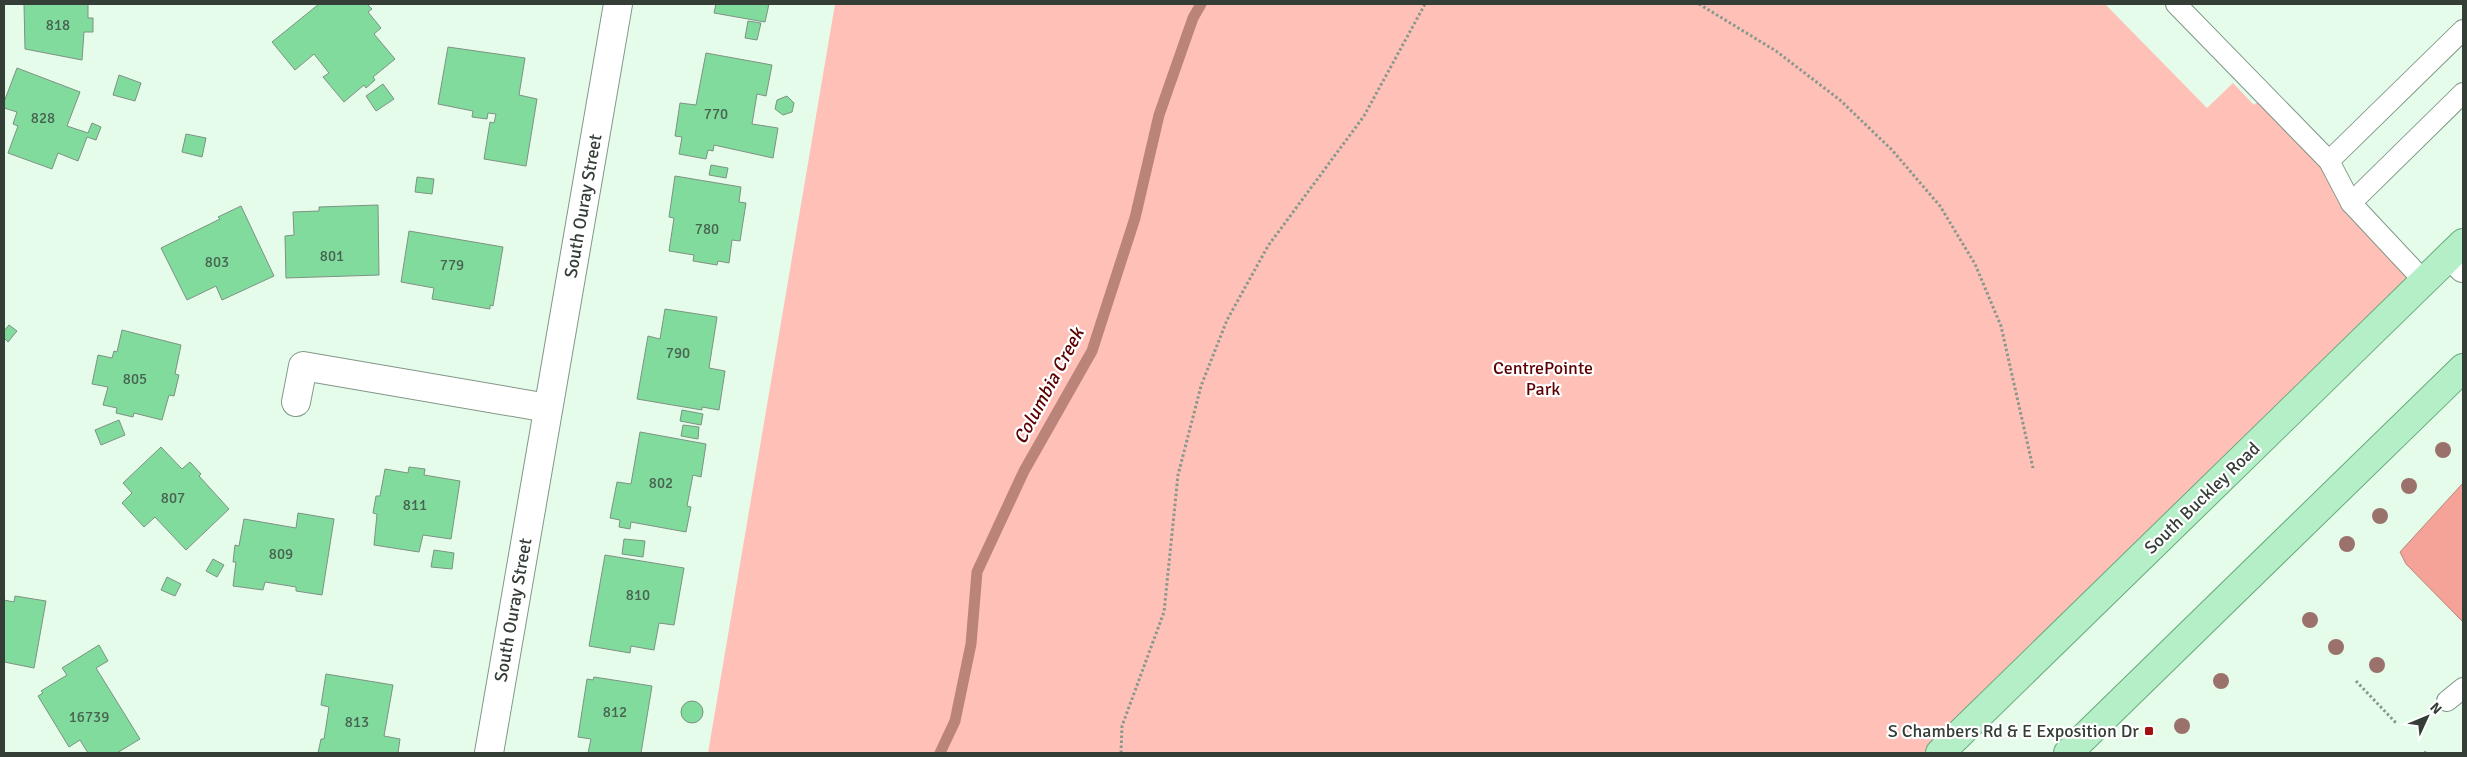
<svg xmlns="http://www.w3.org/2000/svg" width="2467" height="757" font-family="Signika,sans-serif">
<rect width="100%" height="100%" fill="#e6fceb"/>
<polygon fill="#fec0b7" points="835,4 2105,4 2207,108 2233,83 2254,105 2265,95 2424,281 1940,753 708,753"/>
<polygon fill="#f5a398" stroke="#bb847b" points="2463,483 2463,622 2406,564 2400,552"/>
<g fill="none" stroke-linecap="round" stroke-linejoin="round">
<polyline stroke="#bb847b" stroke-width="11" points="940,753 955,721 971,644 977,572 1024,471 1092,351 1135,218 1159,115 1193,18 1201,4"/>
</g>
<g fill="#81db9d" stroke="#7e9283">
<polygon points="24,4 88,4 88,18 93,18 93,32 84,32 82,60 25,49"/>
<polygon points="319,4 367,4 372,9 368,12 381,28 374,34 395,59 373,77 375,80 366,88 364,85 344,102 323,77 329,73 314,54 295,70 272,42"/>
<polygon points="716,4 769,4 765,22 714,13"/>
<polygon points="748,21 761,23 757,40 745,38"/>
<polygon points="448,47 525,58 519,95 537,99 526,166 484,159 490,122 494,123 496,114 488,113 487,119 472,117 473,111 438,104"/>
<polygon points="706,53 772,65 766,96 757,94 752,124 778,128 773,158 714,145 713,151 708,150 706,159 679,154 682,137 675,136 680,103 696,105"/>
<polygon points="17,68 80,92 67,126 88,133 92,123 101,127 96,140 87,137 78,161 58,153 52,169 8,153 18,126 13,124 17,112 4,108 4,102"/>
<polygon points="119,75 141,83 135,101 113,95"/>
<polygon points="383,84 394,99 376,111 366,96"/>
<polygon points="787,96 794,103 792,112 783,115 775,109 777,100"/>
<polygon points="186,134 206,138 202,157 182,152"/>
<polygon points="711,165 728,168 726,178 709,175"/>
<polygon points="675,176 741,187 739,202 746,203 740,241 732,240 729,263 718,261 717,265 693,261 694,255 669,251 674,218 669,217"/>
<polygon points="417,177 434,179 432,194 415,192"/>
<polygon points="378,205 379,275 286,278 285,236 294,235 293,212 319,211 319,207"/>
<polygon points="241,206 274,276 222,300 216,286 187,300 161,248 220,219 218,217"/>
<polygon points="409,231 503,247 493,306 490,305 490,309 432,299 434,288 401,282"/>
<polygon points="665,309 717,317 709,368 725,371 719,410 702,407 702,410 637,399 648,336 660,339"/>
<polygon points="9,325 17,331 8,342 4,338 4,331"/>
<polygon points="122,330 181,345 175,374 179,375 174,396 169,395 162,420 134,413 133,417 116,413 117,408 103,405 108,387 92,384 98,355 112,358 114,351 117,352"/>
<polygon points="682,410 703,414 701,425 680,421"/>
<polygon points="119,420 125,435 101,445 95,430"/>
<polygon points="683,425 699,427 698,439 681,436"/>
<polygon points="640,432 706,444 701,477 693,475 687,506 691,507 686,532 631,522 630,529 619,527 620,520 610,518 617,482 631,484"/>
<polygon points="161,447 182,469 190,462 201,474 199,476 229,509 186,550 155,517 144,527 122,503 132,493 123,483"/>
<polygon points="409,467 425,469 424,475 460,481 451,539 423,535 419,552 374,545 377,514 373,513 376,496 380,496 385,469 408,473"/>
<polygon points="298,513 334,519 322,595 296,591 296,587 265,582 263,590 233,586 236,562 233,562 235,545 239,546 244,519 296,528"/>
<polygon points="624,539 645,541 643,557 622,554"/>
<polygon points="434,550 454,553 452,569 431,567"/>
<polygon points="605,555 684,568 674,625 659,623 654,650 631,646 630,653 589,646"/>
<polygon points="213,559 224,565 217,577 206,571"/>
<polygon points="167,577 181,584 175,596 161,590"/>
<polygon points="15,596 46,601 34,668 4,662 4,600 14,602"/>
<polygon points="99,645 108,661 96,668 140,739 117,753 88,753 80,740 69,747 38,696 43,693 41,691 67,675 62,668"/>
<polygon points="326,674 393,685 384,736 400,739 398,753 318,753 321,739 324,739 329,707 321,705"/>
<polygon points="594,677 652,686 641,753 588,753 591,739 578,737 587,679 593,680"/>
<circle cx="692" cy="712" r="11"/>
</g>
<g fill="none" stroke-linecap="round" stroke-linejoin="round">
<g stroke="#819686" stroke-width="22">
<g id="service">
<polyline points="2176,4 2329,161 2351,203 2424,281"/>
<polyline points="2329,161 2463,30"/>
<polyline points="2351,203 2463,93"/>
<polyline points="2447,701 2463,688"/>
</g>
</g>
<g stroke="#819686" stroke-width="30">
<g id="minor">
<polyline points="2451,255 2463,268"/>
<polyline points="296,402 303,366 548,408"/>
<polyline points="489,753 618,4"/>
</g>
</g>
<g stroke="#67aa7c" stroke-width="30">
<g id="primary">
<polyline points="1940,753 2463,243"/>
<polyline points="2068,753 2463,368"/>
</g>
</g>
<g stroke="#89988c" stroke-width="3" stroke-dasharray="2.5 2.5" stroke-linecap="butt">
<polyline points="1699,4 1776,51 1840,100 1892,150 1940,206 1975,264 2001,326 2033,468"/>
<polyline points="2356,681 2397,724"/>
<polyline points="2424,752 2426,753"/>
<polyline points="1121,753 1122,726 1164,612 1178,475 1201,386 1227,320 1268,246 1364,116 1425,4"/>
</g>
<use href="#service" stroke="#fff" stroke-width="20"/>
<use href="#minor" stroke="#fff" stroke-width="28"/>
<use href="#primary" stroke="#b4efc7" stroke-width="28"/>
</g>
<g fill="#9b716b">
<circle cx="2443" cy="450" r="8"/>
<circle cx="2409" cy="486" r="8"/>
<circle cx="2380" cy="516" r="8"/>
<circle cx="2347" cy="544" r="8"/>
<circle cx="2310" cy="620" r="8"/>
<circle cx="2336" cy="647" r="8"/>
<circle cx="2377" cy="665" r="8"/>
<circle cx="2221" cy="681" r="8"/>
<circle cx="2182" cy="726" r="8"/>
</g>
<rect fill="#a50f10" stroke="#fff" stroke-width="2" x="2144" y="726" width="10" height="10" rx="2.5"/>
<g text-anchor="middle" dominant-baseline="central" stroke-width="4.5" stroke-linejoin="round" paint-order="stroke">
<g font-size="15" fill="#476450">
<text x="58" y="25">818</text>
<text x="716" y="114">770</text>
<text x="43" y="118">828</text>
<text x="707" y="229">780</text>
<text x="332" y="256">801</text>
<text x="217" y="262">803</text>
<text x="452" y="265">779</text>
<text x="678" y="353">790</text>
<text x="135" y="379">805</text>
<text x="661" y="483">802</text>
<text x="173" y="498">807</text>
<text x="415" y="505">811</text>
<text x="281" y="554">809</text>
<text x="638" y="595">810</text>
<text x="615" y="712">812</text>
<text x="89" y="717">16739</text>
<text x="357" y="722">813</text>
</g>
<g font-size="18" fill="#343d36" stroke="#fff">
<text transform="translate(583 206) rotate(-80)">South Ouray Street</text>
<text transform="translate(2202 498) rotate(-44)">South Buckley Road</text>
<text transform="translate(513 610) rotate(-80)">South Ouray Street</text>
</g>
<g font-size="18" fill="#5e0003" stroke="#fff">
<text x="1543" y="368">CentrePointe<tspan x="1543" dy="21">Park</tspan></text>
</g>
<g font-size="18" fill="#343d36" stroke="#fff" text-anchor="end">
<text x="2139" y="731">S Chambers Rd &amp; E Exposition Dr</text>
</g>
<g font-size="19" font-style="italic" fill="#5b0001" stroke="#fff">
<text transform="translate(1049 386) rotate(-62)">Columbia Creek</text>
</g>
</g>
<rect width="2467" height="757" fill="none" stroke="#343d36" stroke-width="10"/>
<g transform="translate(2427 717) rotate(46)" stroke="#ffffff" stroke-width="4" paint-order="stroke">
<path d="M0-4L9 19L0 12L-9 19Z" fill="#343d36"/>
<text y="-8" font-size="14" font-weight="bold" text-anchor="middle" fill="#343d36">N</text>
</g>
</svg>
